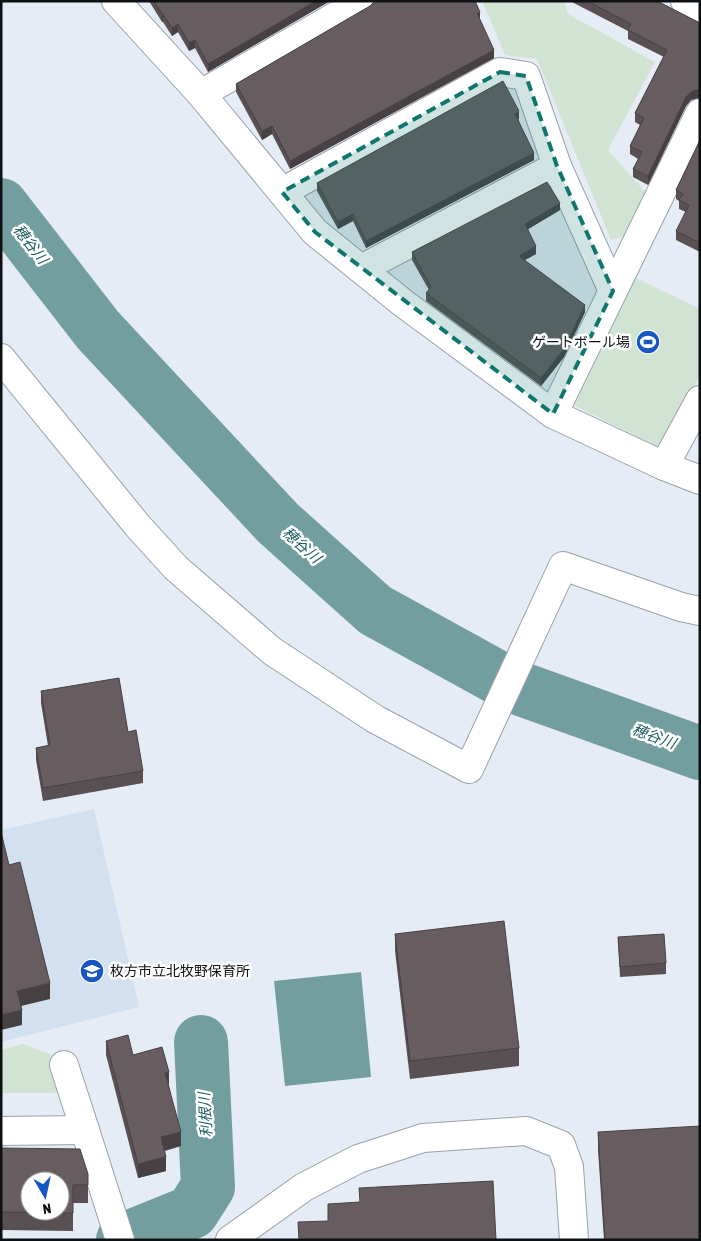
<svg xmlns="http://www.w3.org/2000/svg" width="701" height="1241" font-family="'Asap Condensed','Noto Sans JP',sans-serif">
<rect width="100%" height="100%" fill="#e5ecf6"/>
<polygon fill="#d3e0ef" points="94,809 139,1007 1,1042 1,830"/>
<g fill="#d1e4d3">
<polygon points="482,1 564,1 568,14 655,62 608,150 648,195 633,234 611,240 537,59 505,55"/>
<polygon points="630,275 700,309 700,375 663,450 566,401"/>
<polygon points="23,1044 54,1056 60,1093 1,1093 1,1050"/>
</g>
<polygon fill="#729ea0" points="361,972 371,1077 285,1086 274,981"/>
<g fill="none" stroke-linecap="round" stroke-linejoin="round">
<g stroke="#729ea0" stroke-width="54">
<polyline points="1,205 98,330 278,523 375,610 513,686 700,753"/>
<polyline points="123,1240 192,1212 208,1187 201,1042"/>
</g>
<g stroke="#9ba1aa" stroke-width="30">
<g id="minor">
<polyline points="116,1 201,94 315,232 403,303 553,414 664,466 700,480"/>
<polyline points="685,1 700,8"/>
<polyline points="201,94 362,1"/>
<polyline points="282,192 500,72 526,76 557,166 613,291"/>
<polyline points="361,269 557,166"/>
<polyline points="1,358 137,525 176,568 272,651 375,719 469,769 563,566 681,607 700,611"/>
<polyline points="553,414 700,113"/>
<polyline points="664,466 700,400"/>
<polyline points="64,1065 85,1130 120,1240"/>
<polyline points="1,1131 85,1130"/>
<polyline points="230,1240 304,1187 358,1159 423,1138 526,1131 561,1145 569,1167 574,1240"/>
</g>
</g>
<use href="#minor" stroke="#fff" stroke-width="28"/>
</g>
<g fill="#595053">
<polygon points="149,1 330,1 208,72 195,48 189,51 178,32 172,36 163,22 162,22"/>
<polygon points="570,1 657,1 700,23 700,98 691,100 686,106 648,185 633,177 633,169 638,159 630,154 630,146 640,125 635,122 635,113 664,57 628,39 628,31"/>
<polygon points="370,6 480,20 494,58 290,169 272,134 262,140 236,92 236,84"/>
<polygon points="518,119 534,160 366,248 353,221 338,229 317,191 317,183 519,119"/>
<polygon points="700,140 700,252 676,240 676,231 686,212 679,209 679,201 676,199 676,190"/>
<polygon points="560,210 528,229 536,254 525,260 585,312 564,357 541,386 426,301 426,293 429,290 412,260 412,252"/>
<polygon points="41,691 143,771 143,783 43,801 36,760 36,748 48,746 41,703"/>
<polygon points="395,934 519,1048 519,1066 410,1079 395,951"/>
<polygon points="618,937 666,963 666,974 620,977"/>
<polygon points="106,1041 133,1055 169,1086 181,1146 165,1151 166,1171 138,1178 106,1055"/>
<polygon points="598,1132 700,1240 604,1240 598,1150"/>
<polygon points="1,1148 88,1174 88,1203 73,1203 73,1231 1,1230"/>
</g>
<g fill="#484144">
<polygon points="316,1 330,1 208,72 208,64"/>
<polygon points="480,12 480,20 477,13"/>
<rect x="162" y="14" width="1" height="8"/>
<polygon points="178,24 178,32 172,36 172,28"/>
<polygon points="195,40 195,48 189,51 189,43"/>
<polygon points="494,50 494,58 290,169 290,161"/>
<polygon points="699,89 699,97 691,100 686,106 648,185 648,176 686,97 691,92"/>
<polygon points="519,111 519,119 515,121 515,114"/>
<polygon points="272,126 272,134 262,140 262,131"/>
<polygon points="534,153 534,160 366,248 366,241"/>
<polygon points="560,203 560,210 525,231 525,224"/>
<polygon points="353,214 353,221 338,229 338,222"/>
<polygon points="536,246 536,254 519,263 519,256"/>
<polygon points="585,305 585,312 564,357 541,386 541,378"/>
<polygon points="50,983 50,999 17,1007 17,991"/>
<polygon points="22,1010 22,1025 1,1030 1,1015"/>
<polygon points="169,1072 169,1087 165,1073"/>
<polygon points="181,1132 181,1146 161,1151 161,1137"/>
<polygon points="166,1157 166,1171 138,1178 138,1164"/>
</g>
<g fill="#675d61" stroke="#484144" fill-rule="evenodd">
<polygon points="154,1 316,1 208,64 195,40 189,43 178,24 172,28 163,14 162,14"/>
<polygon points="375,1 475,1 480,12 477,13 494,50 290,161 272,126 262,131 236,84 370,6"/>
<polygon points="587,1 657,1 700,23 700,89 691,92 686,97 648,176 633,169 642,152 630,146 644,118 635,113 667,50 628,30 631,24"/>
<polygon points="503,81 519,111 515,114 534,153 366,241 353,214 338,222 317,183"/>
<polygon points="700,140 700,243 676,231 689,205 679,200 683,194 676,190"/>
<polygon points="547,182 560,203 525,224 536,246 519,256 585,305 564,349 541,378 426,293 431,287 412,252"/>
<polygon points="119,678 128,732 136,730 143,771 43,788 36,748 50,745 41,691"/>
<polygon points="1,832 9,865 20,862 50,983 17,991 22,1010 1,1015"/>
<polygon points="504,921 519,1048 410,1061 395,934"/>
<polygon points="664,934 666,963 620,967 618,937"/>
<polygon points="128,1035 133,1055 162,1047 169,1072 165,1073 181,1132 161,1137 166,1157 138,1164 106,1041"/>
<polygon points="700,1126 700,1240 605,1240 598,1132"/>
<path d="M1 1148 80 1149 88 1174V1185H73V1213L1 1212ZM30 1181H60V1211H30Z"/>
<polygon points="493,1181 496,1240 299,1240 298,1222 328,1221 328,1204 360,1202 359,1188"/>
</g>
<path fill="#0f766e" fill-opacity="0.2" stroke="#0f766e" stroke-width="4" stroke-dasharray="10 6" stroke-linejoin="round" d="M500 72 526 76 557 166 613 291 553 414 315 232 282 192Z"/>
<defs>
<g id="stadium-disc" transform="scale(1.25)"><circle r="9.5" fill="#1857c3" stroke="#fff"/><path d="M0-5a6.5 5 0 1 0 0 10a6.5 5 0 1 0 0-10ZM-3.5-1.8h7v3.6h-7Z" fill="#fff"/></g>
<g id="school-disc" transform="scale(1.25)"><circle r="9.5" fill="#1857c3" stroke="#fff"/><path d="M0-5L7-2L0 1L-7-2ZM-4 1L0 2.5L4 1V4Q0 6-4 4Z" fill="#fff"/></g>
</defs>
<g fill-rule="evenodd">
<use href="#stadium-disc" x="648" y="342"/>
<use href="#school-disc" x="92" y="971"/>
</g>
<g text-anchor="middle" dominant-baseline="central" stroke-width="5" stroke-linejoin="round" paint-order="stroke">
<g font-size="14" fill="#0e1114" stroke="#fff" text-anchor="end">
<text x="630" y="342">ゲートボール場</text>
<text x="110" y="971" text-anchor="start">枚方市立北牧野保育所</text>
</g>
<g font-size="15" font-style="italic" fill="#205e61" stroke="#fff">
<text transform="translate(31 244) rotate(52)">穂谷川</text>
<text transform="translate(302 545) rotate(42)">穂谷川</text>
<text transform="translate(654 736) rotate(20)">穂谷川</text>
<text transform="translate(205 1115) rotate(-93)">利根川</text>
</g>
</g>
<rect width="701" height="1241" fill="none" stroke="#0e1114" stroke-width="5"/>
<g transform="translate(45 1196) rotate(171)"><circle r="24" fill="#ffffff" stroke="#9fa0a1"/>
<path d="M0-4L9 19L0 12L-9 19Z" fill="#1857c3"/>
<text y="-8" font-size="14" font-weight="bold" text-anchor="middle" fill="#0e1114">N</text>
</g>
</svg>
